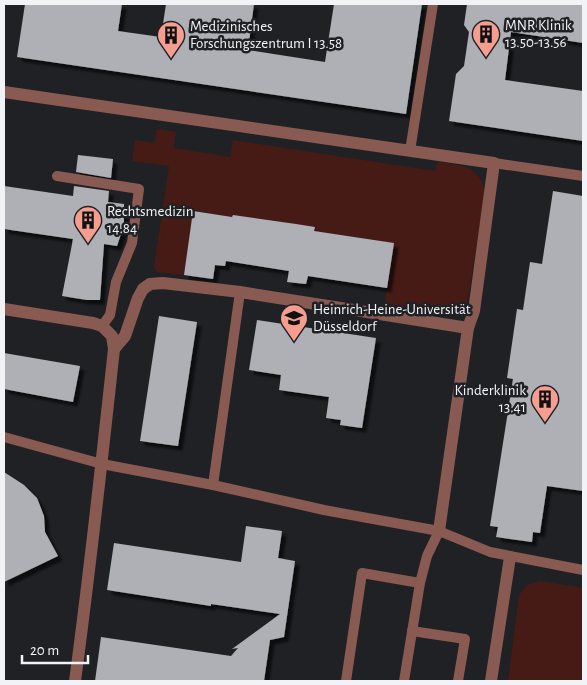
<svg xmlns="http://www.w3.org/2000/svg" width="587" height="685" font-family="'Alegreya Sans',sans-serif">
<defs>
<filter id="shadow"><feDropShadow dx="4.5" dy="4.5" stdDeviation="1" flood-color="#0009"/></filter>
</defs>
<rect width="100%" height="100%" fill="#1f2125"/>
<g fill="#471b15">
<path d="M157 129 176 132 174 148 230 157 233 140 435 171 437 162C459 165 480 165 485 192L467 304H462L459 310 450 313 385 304 393 243 344 235 340 258 311 254 315 227 233 215 232 217 193 211 184 275 157 272 154 267 169 166 132 161 135 140 154 143Z"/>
<polygon points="541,581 583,588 583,681 508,681 519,595 527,585"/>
</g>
<g fill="#aeb0b6" filter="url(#shadow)">
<polygon points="25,4 122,4 118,31 161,37 166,4 254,4 248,50 325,62 334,4 422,4 406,114 17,57"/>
<polygon points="467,4 583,4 583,43 511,32 505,80 583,91 583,141 449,121 456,74 464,66 469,32 464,25"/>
<polygon points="78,155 113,159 111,178 76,172"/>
<polygon points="4,186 73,196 74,186 109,191 108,202 124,204 124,225 117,246 104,244 100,300 87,300 62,296 73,239 4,229"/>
<polygon points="553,191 583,196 583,491 547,486 540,533 533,532 532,542 496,537 498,527 490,526 513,379 507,378 517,309 523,310 530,262 542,264"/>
<polygon points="193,211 232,217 233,215 296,224 315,227 314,231 394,243 387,288 308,276 306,284 287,282 289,271 226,261 225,266 215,265 213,279 184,275"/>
<polygon points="159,316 197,322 178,446 140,441"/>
<polygon points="257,320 376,338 362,428 340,425 341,420 326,418 329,397 279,390 281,375 249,370"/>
<polygon points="4,353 80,366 73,402 4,389"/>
<polygon points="4,472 24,485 37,498 44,516 45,532 58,556 4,582"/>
<polygon points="246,526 282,531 278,558 295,561 284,637 270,640 264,681 95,681 101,637 231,656 238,648 232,649 280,614 211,604 211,606 107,590 114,543 241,562"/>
</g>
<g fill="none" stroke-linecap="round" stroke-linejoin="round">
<g stroke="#895a51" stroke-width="10">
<polyline points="410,151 433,4"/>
<polyline points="494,163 583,176"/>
<polyline points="57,176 139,189 132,243 116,282 110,315 102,326"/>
<polyline points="4,437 102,464 213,485 324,510 439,531 490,552 583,570"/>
<polyline points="213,485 240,292"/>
<polyline points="420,583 427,556 439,531"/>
<polyline points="412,631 465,639 458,681"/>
<polyline points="346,681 362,573 420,583 404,681"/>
</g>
<g stroke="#895a51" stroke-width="12">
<polyline points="4,92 494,163 474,311 468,328 439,531"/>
<path d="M4 309 93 323 102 326 112 336 114 349C102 460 90 570 75 681"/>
<polyline points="114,349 125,336 138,298 143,289 150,284 163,283 240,292 468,328"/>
<polyline points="491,681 510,557"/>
</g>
</g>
<defs>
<g id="building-pin" transform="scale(1.4375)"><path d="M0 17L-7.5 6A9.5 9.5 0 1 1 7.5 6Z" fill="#f59d8e" stroke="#1f2125"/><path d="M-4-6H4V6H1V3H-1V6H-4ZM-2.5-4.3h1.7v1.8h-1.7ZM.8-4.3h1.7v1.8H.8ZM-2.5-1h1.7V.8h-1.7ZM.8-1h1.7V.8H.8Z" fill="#111"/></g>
<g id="university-pin" transform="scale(1.4375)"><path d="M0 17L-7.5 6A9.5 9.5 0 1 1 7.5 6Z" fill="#f59d8e" stroke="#1f2125"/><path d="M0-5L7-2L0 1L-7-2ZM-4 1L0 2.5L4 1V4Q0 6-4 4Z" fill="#111"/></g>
</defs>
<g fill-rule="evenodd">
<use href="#building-pin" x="486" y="34"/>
<use href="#building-pin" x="171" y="35"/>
<use href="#building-pin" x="88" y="220"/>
<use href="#university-pin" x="294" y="318"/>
<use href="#building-pin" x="545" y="399"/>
</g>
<g text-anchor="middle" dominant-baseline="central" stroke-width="5" stroke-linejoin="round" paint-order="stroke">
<g font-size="15" fill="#f2f3f6" stroke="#1f2125" text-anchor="start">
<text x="505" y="25">MNR Klinik<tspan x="505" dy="17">13.50-13.56</tspan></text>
<text x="190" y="26">Medizinisches<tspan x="190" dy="17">Forschungszentrum I 13.58</tspan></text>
<text x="107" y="211">Rechtsmedizin<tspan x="107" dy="17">14.84</tspan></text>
<text x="313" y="309">Heinrich-Heine-Universität<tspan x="313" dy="17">Düsseldorf</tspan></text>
<text x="526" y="390" text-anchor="end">Kinderklinik<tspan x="526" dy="17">13.41</tspan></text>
</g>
</g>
<rect width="587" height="685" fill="none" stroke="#f2f3f6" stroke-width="10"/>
<path d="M22 655v8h66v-8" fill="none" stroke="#f2f3f6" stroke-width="2.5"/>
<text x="30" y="655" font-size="15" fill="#f2f3f6" stroke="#1f2125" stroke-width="4" paint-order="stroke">20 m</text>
</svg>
